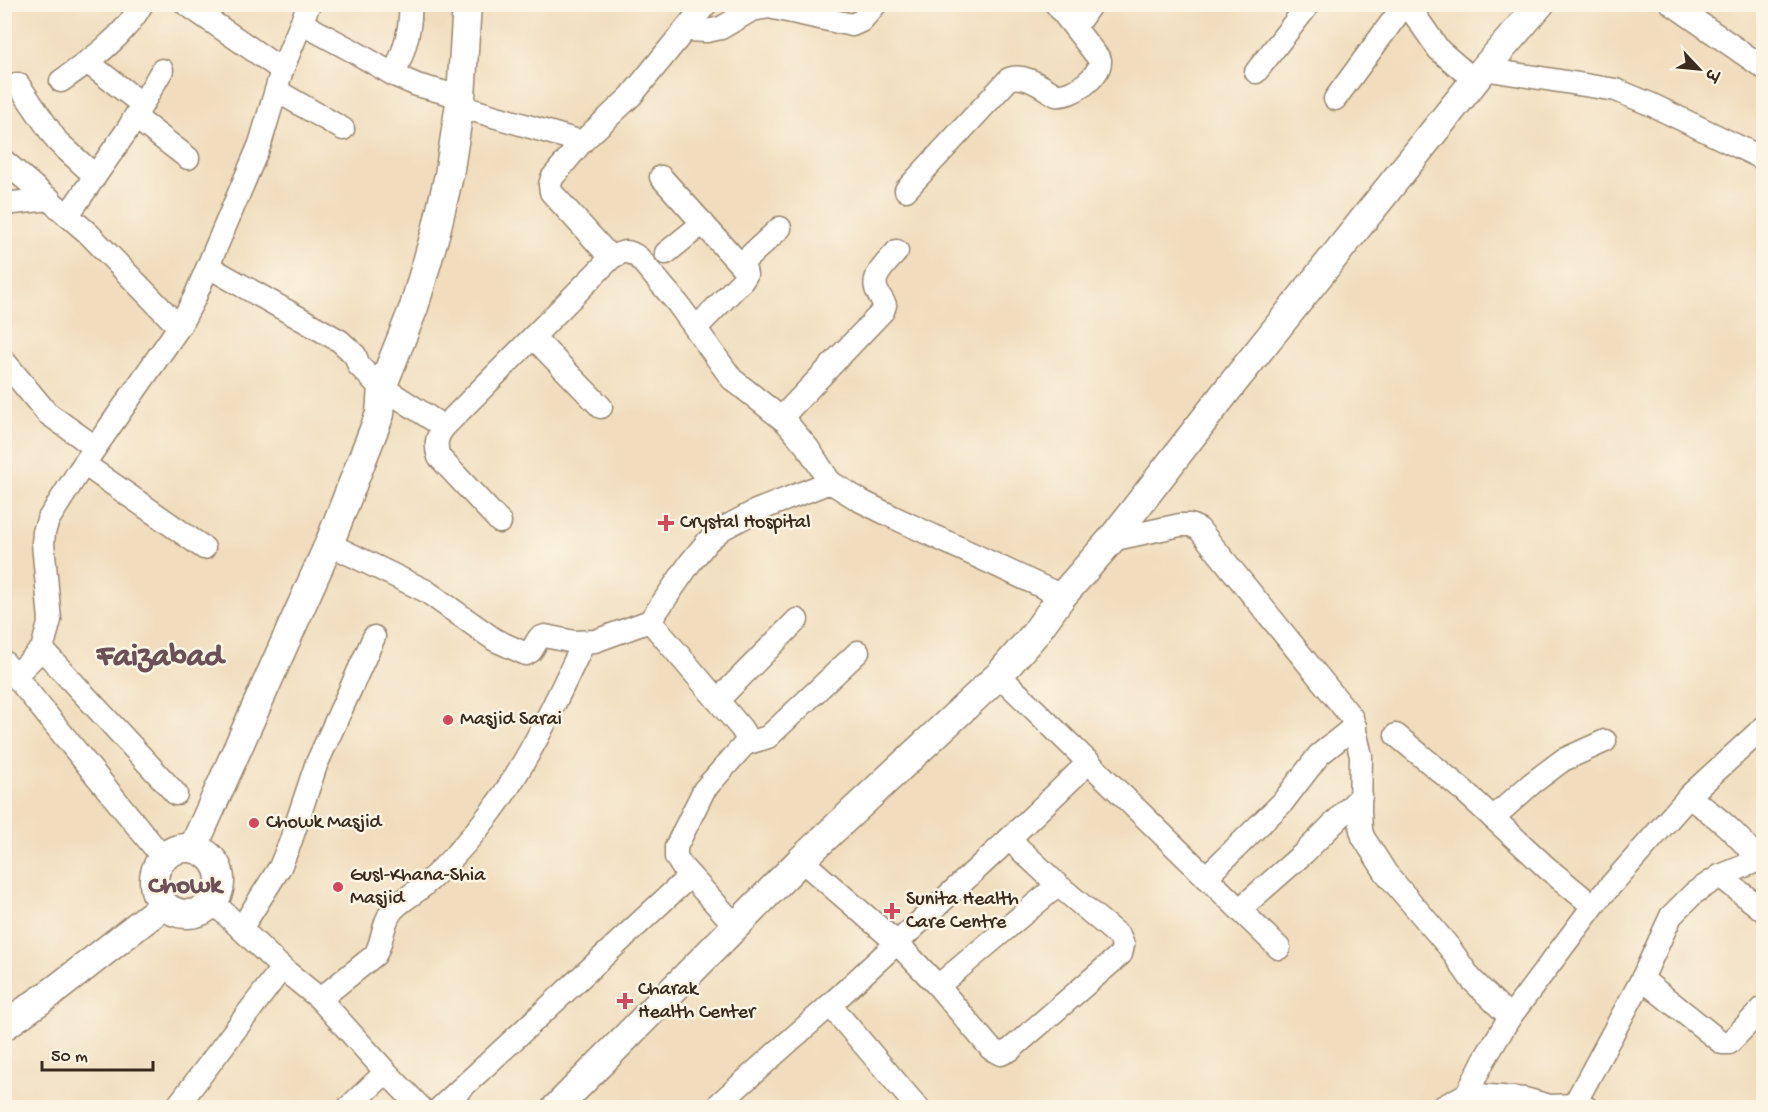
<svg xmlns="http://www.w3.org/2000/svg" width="1768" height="1112" font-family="'Gochi Hand','Playpen Sans Deva',sans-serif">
<rect width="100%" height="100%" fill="#fcf5e5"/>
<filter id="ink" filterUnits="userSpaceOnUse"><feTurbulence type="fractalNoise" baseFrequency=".0167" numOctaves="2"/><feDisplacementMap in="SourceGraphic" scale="12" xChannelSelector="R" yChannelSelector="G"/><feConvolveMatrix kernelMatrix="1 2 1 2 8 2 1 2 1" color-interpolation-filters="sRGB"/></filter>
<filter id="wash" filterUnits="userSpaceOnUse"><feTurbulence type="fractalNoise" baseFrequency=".008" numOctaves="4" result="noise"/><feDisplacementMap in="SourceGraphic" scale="24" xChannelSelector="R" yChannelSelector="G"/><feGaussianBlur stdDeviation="1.35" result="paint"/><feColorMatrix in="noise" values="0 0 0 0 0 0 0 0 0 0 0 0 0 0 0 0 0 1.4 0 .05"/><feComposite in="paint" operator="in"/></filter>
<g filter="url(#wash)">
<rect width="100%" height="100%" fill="#f1ddbd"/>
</g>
<g filter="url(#ink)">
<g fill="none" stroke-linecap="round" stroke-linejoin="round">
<g stroke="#96846e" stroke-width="25">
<g id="minor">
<polyline points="186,4 282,70"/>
<polyline points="1407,4 1439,50 1475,81"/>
<polyline points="1672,4 1764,68"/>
<polyline points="301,23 353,51 394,75 417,85 461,97"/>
<polyline points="1075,27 1091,4"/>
<polyline points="687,30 707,31 721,28 752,10 769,7 852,25 861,21 876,4"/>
<polyline points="87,62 142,104"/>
<polyline points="1484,69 1616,90 1650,104 1764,159"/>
<polyline points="1256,72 1309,4"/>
<path d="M394 75C403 53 412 29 410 4"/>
<path d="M61 81C91 60 124 37 142 4"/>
<polyline points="18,84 57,141 95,176"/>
<polyline points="277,91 343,129"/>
<polyline points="1335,99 1405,4"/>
<polyline points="459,106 582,142"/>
<polyline points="135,117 188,158"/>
<polyline points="4,161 88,233 179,327"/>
<polyline points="661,177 745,270 746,275 742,281 696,328"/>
<path d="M906 190 1009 79C1025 73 1042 87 1056 95 1072 97 1101 77 1100 60L1056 4"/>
<polyline points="4,204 50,199"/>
<polyline points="68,215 128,129 162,70"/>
<polyline points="666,253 703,223"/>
<polyline points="611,258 551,192 550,185 552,178 582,142 631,96 706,4"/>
<polyline points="741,264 780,228"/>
<polyline points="209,267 340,341 355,355 359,366 376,383 444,427"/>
<polyline points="533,337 601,407"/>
<polyline points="4,361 47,413 95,447"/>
<path d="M781 418 883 311 885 305C882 299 877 293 876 288 872 274 890 260 897 251"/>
<polyline points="84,464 204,548"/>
<path d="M500 522 439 457C435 445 436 437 444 427L611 258C623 251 628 249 639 258L678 304 732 379 786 422 808 448 830 482"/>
<polyline points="1111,540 1180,525 1190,525 1199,529 1352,718 1361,756 1360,810 1361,830 1363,837 1386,873 1449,947 1471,979 1510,1017"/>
<polyline points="329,544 426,591 495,640 526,654 531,651 539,638 545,636 574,642 595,641 650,621 690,563 708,541 722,529 756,511 830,482 861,501 893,517 1062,596"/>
<polyline points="650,621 741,728 746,736 745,744 704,790 676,847 676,857 683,868 735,925"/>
<polyline points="42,649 176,794"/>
<polyline points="4,662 163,858"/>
<polyline points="17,674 42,649 50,620 43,543 44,532 48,520 79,471 179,327 194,299 260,144 282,70 309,4"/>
<polyline points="999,675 1279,948"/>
<polyline points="718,700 797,620"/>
<polyline points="1396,735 1464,791 1547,868 1593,906"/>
<polyline points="745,744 768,737 858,652"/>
<path d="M1688 797C1717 816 1737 833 1758 860"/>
<polyline points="1493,818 1531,784 1563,760 1605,741"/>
<polyline points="801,860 897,943 938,986 991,1049 1001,1054 1010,1050 1121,954 1123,945 1120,937 1058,885 1009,839"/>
<polyline points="1720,876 1764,911"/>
<polyline points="1206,877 1282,803 1319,755 1355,726"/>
<polyline points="213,902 282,968 320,999 386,1072 421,1108"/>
<polyline points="1240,909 1304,853 1361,796"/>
<polyline points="241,929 280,867 290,843 316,765 374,637"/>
<polyline points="1642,979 1722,1043 1729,1043 1764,1007"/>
<polyline points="938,986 1058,885"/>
<path d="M320 999 375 955C383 942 382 925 391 912 399 901 413 895 423 886 448 865 471 838 491 812 530 760 556 700 584 642"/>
<polyline points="830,1005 1009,839 1089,762"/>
<polyline points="1467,1094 1484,1060 1510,1017 1597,901 1691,794 1764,727"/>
<polyline points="1574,1105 1642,979 1671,916 1694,893 1720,876 1764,858"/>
<polyline points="176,1108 282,968"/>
<polyline points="348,1108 386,1072"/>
<polyline points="440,1108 690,876"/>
<polyline points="717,1108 720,1103 830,1005 918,1108"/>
<polyline points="1441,1108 1467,1094 1525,1099 1550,1106 1574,1105 1587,1108"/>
</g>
</g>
<g stroke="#96846e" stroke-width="31">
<g id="major">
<circle cx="187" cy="881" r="33"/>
<polyline points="193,848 329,544 380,414 382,387 414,307 436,231 449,175 461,97 467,4"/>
<polyline points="4,1026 55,990 164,905"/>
<polyline points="556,1108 801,860 999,675 1034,635 1062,596 1111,540 1225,393 1484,69 1540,4"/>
</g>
</g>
<use href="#minor" stroke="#fff" stroke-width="22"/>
<use href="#major" stroke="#fff" stroke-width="28"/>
</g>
</g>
<g fill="#d1495b" stroke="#fcf5e5" stroke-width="2">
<path d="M663 514h6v6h6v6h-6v6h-6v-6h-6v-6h6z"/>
<circle cx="448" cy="720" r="6"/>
<circle cx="254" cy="823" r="6"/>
<circle cx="338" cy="887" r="6"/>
<path d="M889 902h6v6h6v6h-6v6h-6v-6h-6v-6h6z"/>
<path d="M622 992h6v6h6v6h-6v6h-6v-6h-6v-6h6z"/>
</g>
<g text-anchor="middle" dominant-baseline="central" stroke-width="5" stroke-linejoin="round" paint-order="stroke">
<g font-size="20" fill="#3b2a1e" stroke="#fcf5e5" text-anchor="start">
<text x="680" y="523">Crystal Hospital</text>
<text x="460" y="720">Masjid Sarai</text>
<text x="266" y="823">Chowk Masjid</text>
<text x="350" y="876">Gusl-Khana-Shia<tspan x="350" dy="23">Masjid</tspan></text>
<text x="906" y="900">Sunita Health<tspan x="906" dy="23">Care Centre</tspan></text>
<text x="638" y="990">Charak<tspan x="638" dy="23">Health Center</tspan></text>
</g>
<g font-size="26" font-weight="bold" fill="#6b5156" stroke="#fcf5e5">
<text x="185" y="887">Chowk</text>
</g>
<g font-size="32" font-weight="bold" fill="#6b5156" stroke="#fcf5e5">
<text x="160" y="658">Faizabad</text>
</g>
</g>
<rect width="1768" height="1112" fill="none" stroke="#fcf5e5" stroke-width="24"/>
<g transform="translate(1699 69) rotate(116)" stroke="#fcf5e5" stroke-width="4.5" paint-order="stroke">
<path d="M0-4.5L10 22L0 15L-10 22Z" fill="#3b2a1e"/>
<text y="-9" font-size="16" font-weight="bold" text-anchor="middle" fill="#3b2a1e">उ</text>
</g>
<path d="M42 1061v9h111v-9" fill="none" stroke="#3b2a1e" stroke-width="3"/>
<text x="51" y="1061" font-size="18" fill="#3b2a1e" stroke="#fcf5e5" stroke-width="4.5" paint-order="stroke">50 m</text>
</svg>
